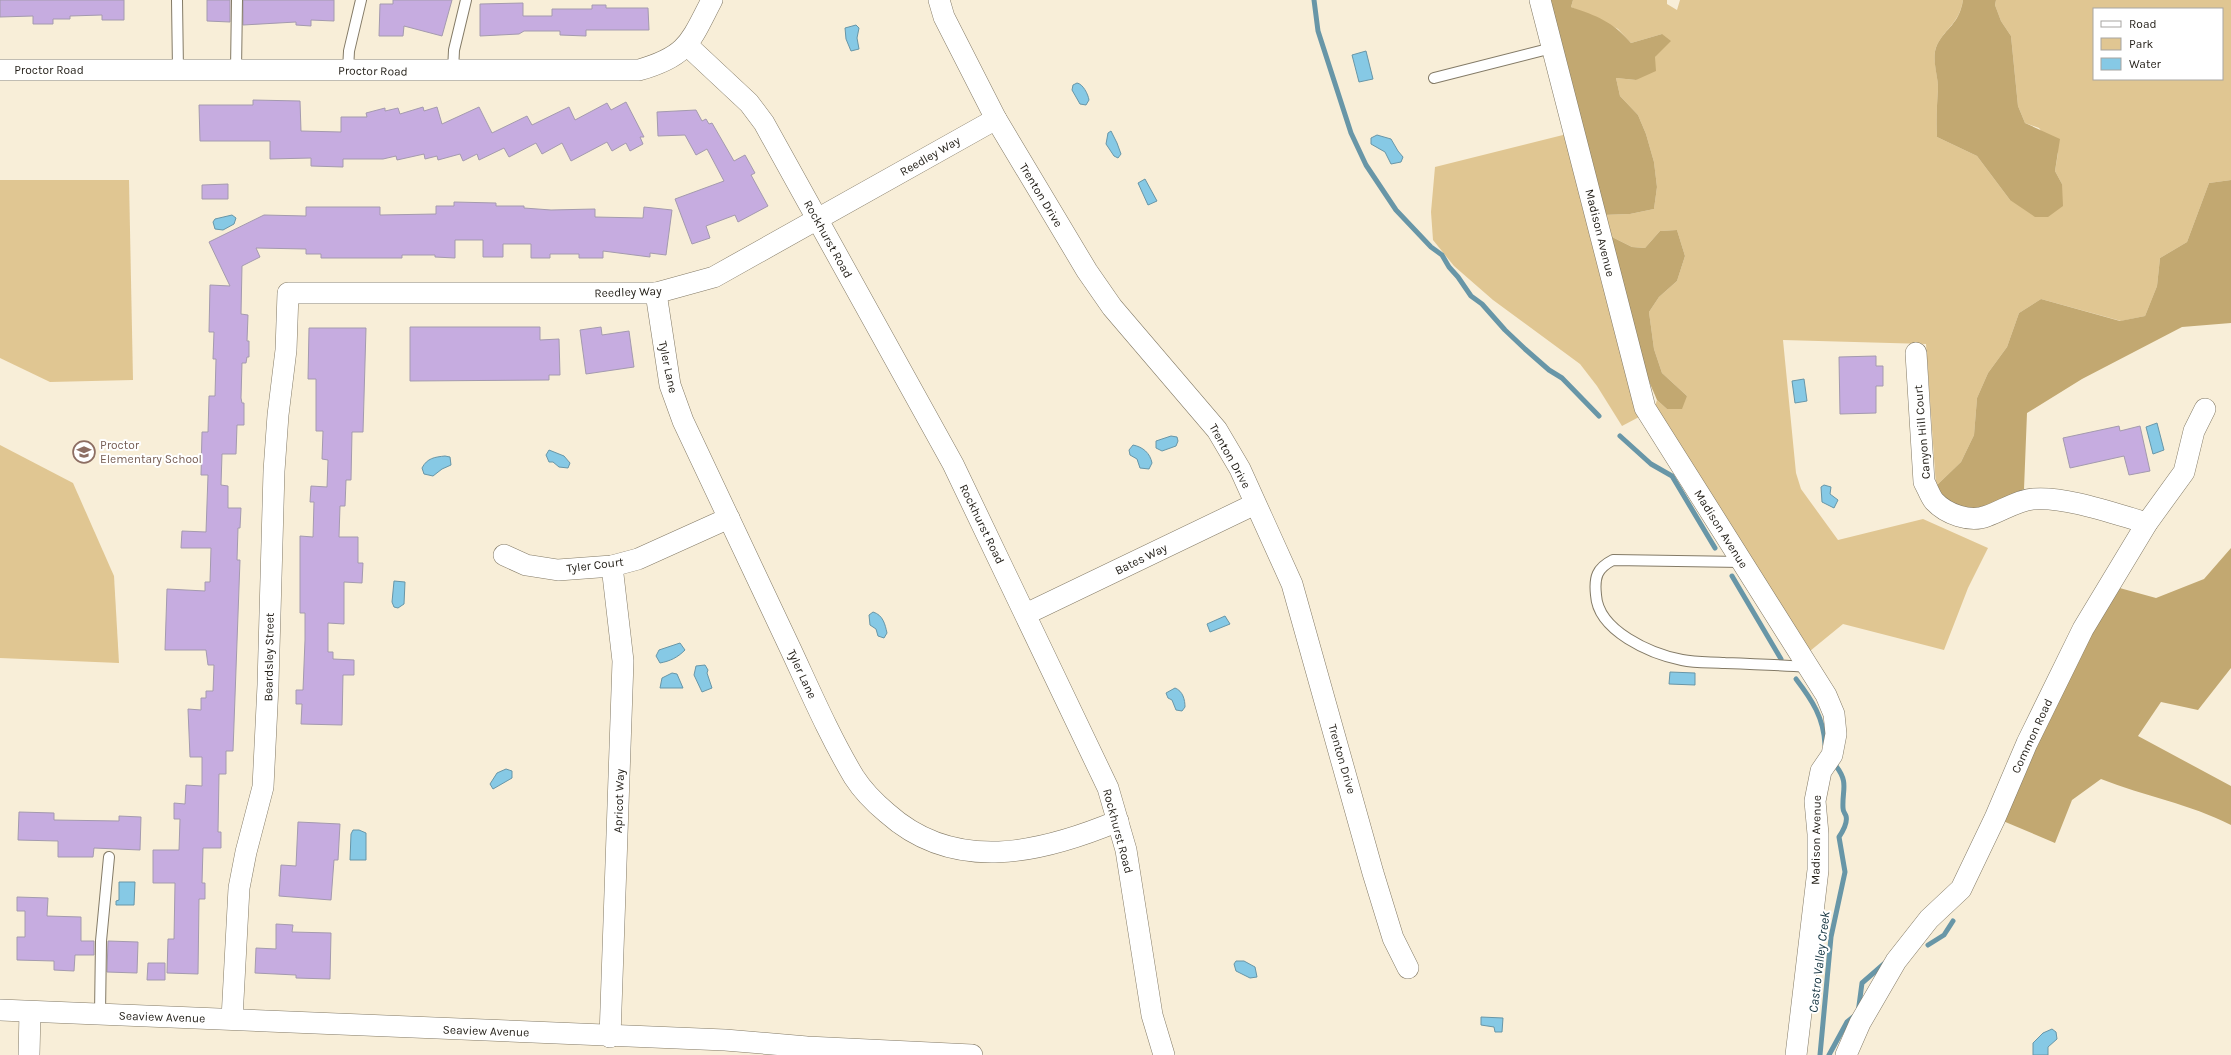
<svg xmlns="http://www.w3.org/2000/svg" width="2231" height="1055" font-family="Karla,sans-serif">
<rect width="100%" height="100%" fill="#f8eed8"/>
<g fill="#e0c692" fill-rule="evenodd">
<path d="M1573 0H1667V4L1677 10 1680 0H1963C1959 24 1946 27 1937 45 1931 57 1938 75 1938 88 1937 105 1936 120 1937 137L1977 156 2010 200 2062 184 2055 171 2058 153 2039 128 2025 123 2018 106 2011 36 2001 21 1995 5 1996 0H2231V180L2209 183 2187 242 2160 258 2157 286 2145 316 2121 321 2041 299 2019 313 2007 347 1988 373 1977 398 1974 435 1961 462 1936 486 1926 344 1783 340 1796 473 1801 489 1838 540 1923 519 1988 548 1968 588 1944 650 1843 624 1810 651 1654 409 1657 400 1667 409 1687 396 1662 373 1654 349 1649 312 1659 297 1677 281 1685 256 1677 230 1660 231 1645 248 1632 247 1610 236 1602 215 1630 214 1654 209 1657 187 1654 162 1646 134 1638 115 1620 96 1616 78 1636 80 1655 57 1662 34 1631 43 1618 29 1571 7ZM2094 9H2222V79H2094Z"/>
<polygon points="1567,134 1639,417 1622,426 1597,386 1580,364 1493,300 1454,266 1433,240 1431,212 1435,167"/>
<polygon points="0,180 129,180 133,380 50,382 0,358"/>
<polygon points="0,445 73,483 114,576 119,663 0,658"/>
</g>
<g fill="#c2a871">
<path d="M1550 0H1573L1571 7C1597 16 1612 21 1631 43L1662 34 1671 41 1655 57 1656 71 1636 80 1616 78 1620 96 1638 115 1646 134 1654 162 1657 187 1654 209 1630 214 1602 215Z"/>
<path d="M1963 0H1996L1995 5 2001 21 2011 36 2018 106 2025 123 2060 139 2055 171 2062 184 2063 206 2048 217H2035L2010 200 1977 156 1937 137C1936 120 1937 105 1938 88 1938 75 1931 58 1937 45 1946 27 1959 25 1963 0Z"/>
<path d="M2231 180V323L2182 327 2082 379 2027 413 2024 489C2002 498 1970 520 1948 501 1943 497 1940 491 1936 486L1961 462 1974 435 1977 398 1988 373 2007 347 2019 313 2041 299 2120 321 2145 316 2157 286 2160 258 2187 242 2209 183Z"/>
<polygon points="1677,230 1685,256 1677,281 1659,297 1649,312 1654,349 1662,373 1687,396 1682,409 1667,409 1657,400 1645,372 1610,236 1632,247 1645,248 1660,231"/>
<path d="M2231 548V668L2198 710 2161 702 2138 736 2231 786V825C2190 804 2144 796 2101 779L2072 800 2055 843 2003 821 2048 714 2116 587 2156 598 2204 579Z"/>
</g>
<g fill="#86c9e5" stroke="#6896a7">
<polygon points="856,25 859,28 857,38 859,49 851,51 846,39 845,28"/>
<polygon points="1366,51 1373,79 1359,82 1352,55"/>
<path d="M1077 83C1083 84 1088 94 1089 100L1086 105 1080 104 1072 90 1073 85Z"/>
<polygon points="1111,131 1117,143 1121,154 1118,158 1114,156 1106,144 1108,133"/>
<polygon points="1377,135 1391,139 1398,151 1403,157 1401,162 1391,164 1385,152 1371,144 1371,138"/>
<polygon points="1145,179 1157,201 1148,205 1138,183"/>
<polygon points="232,215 236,218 234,224 223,230 215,229 213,222 215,219"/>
<polygon points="1804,379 1807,401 1795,403 1792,381"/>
<polygon points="2157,423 2164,450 2153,454 2146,427"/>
<polygon points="1171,436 1177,437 1178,441 1176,446 1162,451 1156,448 1156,441"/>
<path d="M1133 445C1143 447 1150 453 1152 463L1149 469 1140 468 1137 459 1130 455 1129 450Z"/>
<polygon points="549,450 564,456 570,463 568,468 559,467 553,462 549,462 546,455"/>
<path d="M445 456 450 457 451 465 442 469 433 476 424 474 422 468C427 458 435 457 445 456Z"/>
<polygon points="1824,485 1831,487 1830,494 1838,500 1834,508 1822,502 1821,487"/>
<polygon points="394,581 405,582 404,604 398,608 394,607 392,602"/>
<path d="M873 612C883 615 885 624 887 633L884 638 878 636 876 629 870 625 869 615Z"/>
<polygon points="1225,616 1230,624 1210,632 1207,624"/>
<path d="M680 643 685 650C677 658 670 661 660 663L656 656 659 650Z"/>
<polygon points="705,665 708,670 707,673 712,688 702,692 694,675 696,666"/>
<polygon points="1670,672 1695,673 1695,685 1669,684"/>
<polygon points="672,673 677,674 683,688 660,688 662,678"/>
<path d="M1175 688C1183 691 1185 700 1185 707L1182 711 1176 710 1172 700 1168 698 1166 693Z"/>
<polygon points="506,769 512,771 512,778 493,789 490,784 497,773"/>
<polygon points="353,830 359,830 366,833 366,860 350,860 351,834"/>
<polygon points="119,882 135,882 134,905 116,905 116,901 119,900"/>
<polygon points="1236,961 1244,961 1255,967 1257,977 1250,978 1236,971 1234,964"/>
<polygon points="1481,1017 1503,1018 1502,1032 1495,1032 1494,1027 1481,1025"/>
<polygon points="2052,1029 2056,1032 2057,1039 2048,1047 2048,1055 2033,1055 2033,1043 2043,1033"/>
</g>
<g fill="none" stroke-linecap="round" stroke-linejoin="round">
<g stroke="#6896a7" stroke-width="5">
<polyline points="1314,0 1318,31 1351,133 1366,165 1396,210 1431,247 1442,255 1449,267 1458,277 1471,296 1482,304 1505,330 1525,349 1549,370 1562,378 1599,416"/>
<polyline points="1620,436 1651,464 1672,476 1715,548"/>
<polyline points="1732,576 1781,659"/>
<path d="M1796 679C1812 700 1824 718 1825 745"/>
<polyline points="1928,945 1944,935 1953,921"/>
<path d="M1820 1055 1831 937 1845 872 1839 837C1843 831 1848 823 1846 816 1845 813 1843 812 1843 808 1842 789 1849 783 1836 766"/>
<polyline points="1829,1055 1847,1022 1858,1013 1862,983 1885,963"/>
</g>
</g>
<g fill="#c6ace0" stroke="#a49aae">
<polygon points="0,0 124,0 124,20 102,20 102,15 70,16 70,19 53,19 53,24 33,24 33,16 0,17"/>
<polygon points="207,0 230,0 230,22 207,21"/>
<polygon points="243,0 334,0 334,21 311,20 311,26 296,25 296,22 243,25"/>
<polygon points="393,0 452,0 442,36 404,26 403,36 379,36 380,4 393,4"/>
<polygon points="523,3 523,16 552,16 552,9 592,9 592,5 606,5 606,8 648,8 649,30 586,30 586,36 560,35 560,31 524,31 519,34 480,36 480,4"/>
<polygon points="253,100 300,101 301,131 341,132 341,117 367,117 366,113 385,108 385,111 398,108 400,114 423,107 424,111 437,107 442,124 479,107 492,133 527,116 532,125 569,107 575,120 607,103 611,110 626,102 644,137 640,137 643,144 630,151 626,143 612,151 607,142 571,161 562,143 542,154 536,143 509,157 504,148 479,160 477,154 463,161 460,154 438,160 437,156 425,159 424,154 397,160 396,156 383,159 343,159 343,167 311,166 311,158 270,159 270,141 200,141 199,105 253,105"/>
<polygon points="696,110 702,121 706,119 709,124 712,123 734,161 745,155 755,173 751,175 768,206 738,222 735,215 706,226 710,238 692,244 675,199 724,181 707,149 696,155 685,135 658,136 657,112"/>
<polygon points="228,184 228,199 202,199 202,185"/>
<polygon points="454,202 496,203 496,206 524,206 524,208 551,210 595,209 595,217 643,218 644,207 672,210 666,255 650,253 650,257 603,251 603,258 579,258 579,254 550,254 550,258 531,258 531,244 503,244 503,257 483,257 483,240 455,240 455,258 435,257 435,255 402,255 402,258 321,258 321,254 306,254 306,249 256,248 260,257 242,266 241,314 248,315 247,341 249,341 249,357 247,357 246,363 242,363 241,398 242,403 244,403 244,425 237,425 236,454 222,454 221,485 228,486 228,508 241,508 240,528 238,528 237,560 240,560 233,751 226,751 226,774 219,774 218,832 221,832 221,848 203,848 202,883 205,883 205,899 199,899 198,974 167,973 168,939 174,939 175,883 153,883 153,850 179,850 180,819 174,819 174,803 185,804 186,785 202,786 202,757 190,757 188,709 201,710 201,698 206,698 206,691 213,691 214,665 208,665 206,650 165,650 167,589 205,591 205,582 210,582 211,548 181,548 182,531 206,532 208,475 201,475 202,432 208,432 209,396 215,396 216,359 213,359 214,332 209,332 210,285 230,286 209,242 264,215 306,216 306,207 380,207 380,215 436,214 436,206 454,206"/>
<polygon points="410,327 540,327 540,340 559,339 560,375 549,375 549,380 410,381"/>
<polygon points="601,327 602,335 629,331 634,367 586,374 580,330"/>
<polygon points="309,328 366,328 363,432 352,432 351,480 346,480 345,506 340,506 339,537 358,537 358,563 363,563 362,583 344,582 344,624 328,623 328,652 333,652 333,659 354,660 354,675 343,675 342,725 301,724 302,704 296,704 296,690 303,690 305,640 305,613 300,613 300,536 313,537 314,502 310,502 311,486 327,487 328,460 322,459 323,431 316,431 316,379 308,379"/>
<polygon points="1876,356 1876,366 1883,366 1883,386 1876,386 1876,413 1840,414 1839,357"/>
<polygon points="2119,426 2120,431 2140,426 2150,471 2129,475 2124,456 2070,468 2063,438"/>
<polygon points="19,812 54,813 54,820 119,821 119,816 141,817 140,850 94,848 93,857 58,857 58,841 18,840"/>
<polygon points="298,822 340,824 338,860 334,860 331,900 279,896 281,865 296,866"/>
<polygon points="17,897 48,898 47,916 81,917 81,941 94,941 94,955 75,955 74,971 54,970 54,961 17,960 17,937 25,937 25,911 17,911"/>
<polygon points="276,924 293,925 292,932 331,933 330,979 296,978 296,975 255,973 256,948 276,949"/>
<polygon points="108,941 138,942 137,973 107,972"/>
<polygon points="148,963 165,963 165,980 147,980"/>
</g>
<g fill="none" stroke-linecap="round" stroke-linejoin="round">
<g stroke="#837a66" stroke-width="12">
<g id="lane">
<polyline points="177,0 178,70"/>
<polyline points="236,70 237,0"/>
<polyline points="348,70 349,51 361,0"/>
<polyline points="453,71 454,50 466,0"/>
<polyline points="1434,78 1552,48"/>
<path d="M1742 562 1613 560C1597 568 1594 577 1596 595 1598 631 1651 654 1682 660 1696 663 1711 662 1725 663 1753 664 1780 665 1808 667"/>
<polyline points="100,1014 101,941 109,857"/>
</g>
</g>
<g stroke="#837a66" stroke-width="22">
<g id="street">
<polyline points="939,0 944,17 996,119 1087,271 1112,307 1217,430 1240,469 1292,584 1373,873 1393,938 1408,968"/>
<polyline points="1540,0 1645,408 1826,695 1834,714 1836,734 1832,755 1821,771 1815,801 1818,834 1818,870 1796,1055"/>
<polyline points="688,46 749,103 764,123 953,464 1108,788 1126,850 1152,1015 1164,1055"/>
<path d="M0 70H639C688 56 690 42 712 0"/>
<path d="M656 293 670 385 683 421C719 497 755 574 791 650 811 693 830 737 854 777 863 791 875 803 887 813 955 874 1041 853 1118 821"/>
<path d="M1916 353 1924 482C1927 487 1930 496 1934 501 1946 514 1970 523 1987 516 2002 511 2018 500 2033 499 2066 496 2115 514 2147 523"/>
<polyline points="504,555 526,565 558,570 612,566 638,559 729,518"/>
<polyline points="1026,614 1255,504"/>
<polyline points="0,1010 725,1040 807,1047 972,1055"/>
<polyline points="232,1019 239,888 246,852 263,787 268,685 274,471 278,415 286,350 288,293 656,293 714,277 996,119"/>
<polyline points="610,1037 623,661 612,566"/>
<polyline points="29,1055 30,1012"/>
<polyline points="1846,1055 1860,1023 1896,961 1929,919 1961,889 1995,818 2027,743 2083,629 2147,523 2184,472 2194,431 2205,409"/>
</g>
</g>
<use href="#lane" stroke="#fff" stroke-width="10"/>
<use href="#street" stroke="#fff" stroke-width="21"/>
</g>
<defs>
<g id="school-ring" transform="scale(1.15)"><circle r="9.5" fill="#fff" stroke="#8d6e63" stroke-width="1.5"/><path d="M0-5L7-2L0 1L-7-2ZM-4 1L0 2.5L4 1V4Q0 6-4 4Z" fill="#8d6e63"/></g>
</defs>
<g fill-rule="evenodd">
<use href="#school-ring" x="84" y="452"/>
</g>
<g text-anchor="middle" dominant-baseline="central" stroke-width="4" stroke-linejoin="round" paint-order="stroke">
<g font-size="12" fill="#221e17" stroke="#fff">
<text x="49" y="70">Proctor Road</text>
<text transform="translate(373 71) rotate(1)">Proctor Road</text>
<text transform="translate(930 156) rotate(-30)">Reedley Way</text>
<text transform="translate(1041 195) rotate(59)">Trenton Drive</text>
<text transform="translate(1600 233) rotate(76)">Madison Avenue</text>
<text transform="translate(828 239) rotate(61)">Rockhurst Road</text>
<text transform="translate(628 292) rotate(-2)">Reedley Way</text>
<text transform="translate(668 367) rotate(78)">Tyler Lane</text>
<text transform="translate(1922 432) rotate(-95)">Canyon Hill Court</text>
<text transform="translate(1230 456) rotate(61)">Trenton Drive</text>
<text transform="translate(982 524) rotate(64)">Rockhurst Road</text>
<text transform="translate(1721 529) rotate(58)">Madison Avenue</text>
<text transform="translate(1141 559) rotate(-26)">Bates Way</text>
<text transform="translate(595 565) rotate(-7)">Tyler Court</text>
<text transform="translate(269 657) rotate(-89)">Beardsley Street</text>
<text transform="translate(802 674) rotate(65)">Tyler Lane</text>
<text transform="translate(2032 736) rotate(-65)">Common Road</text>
<text transform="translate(1342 759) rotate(74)">Trenton Drive</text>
<text transform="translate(619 801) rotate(-88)">Apricot Way</text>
<text transform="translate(1118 831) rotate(75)">Rockhurst Road</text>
<text transform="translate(1816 840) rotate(-89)">Madison Avenue</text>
<text transform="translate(162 1017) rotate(2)">Seaview Avenue</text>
<text transform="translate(486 1031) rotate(2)">Seaview Avenue</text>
</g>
<g font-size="12" fill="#785e54" stroke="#fff" text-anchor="start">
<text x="100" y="445">Proctor<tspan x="100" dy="14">Elementary School</tspan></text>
</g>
<g font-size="13" font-style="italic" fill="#11313e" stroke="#fff">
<text transform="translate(1819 962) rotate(-83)">Castro Valley Creek</text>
</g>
</g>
<rect x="2093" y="8" width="130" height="72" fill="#ffffff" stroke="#a7a5a2"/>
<rect x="2101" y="21" width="20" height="6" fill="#ffffff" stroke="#a7a5a2"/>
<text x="2129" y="28" font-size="12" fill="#221e17">Road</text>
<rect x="2101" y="38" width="20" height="12" fill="#e0c692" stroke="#a7a5a2"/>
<text x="2129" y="48" font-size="12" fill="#221e17">Park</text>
<rect x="2101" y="58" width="20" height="12" fill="#86c9e5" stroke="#a7a5a2"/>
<text x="2129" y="68" font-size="12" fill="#221e17">Water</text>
</svg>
